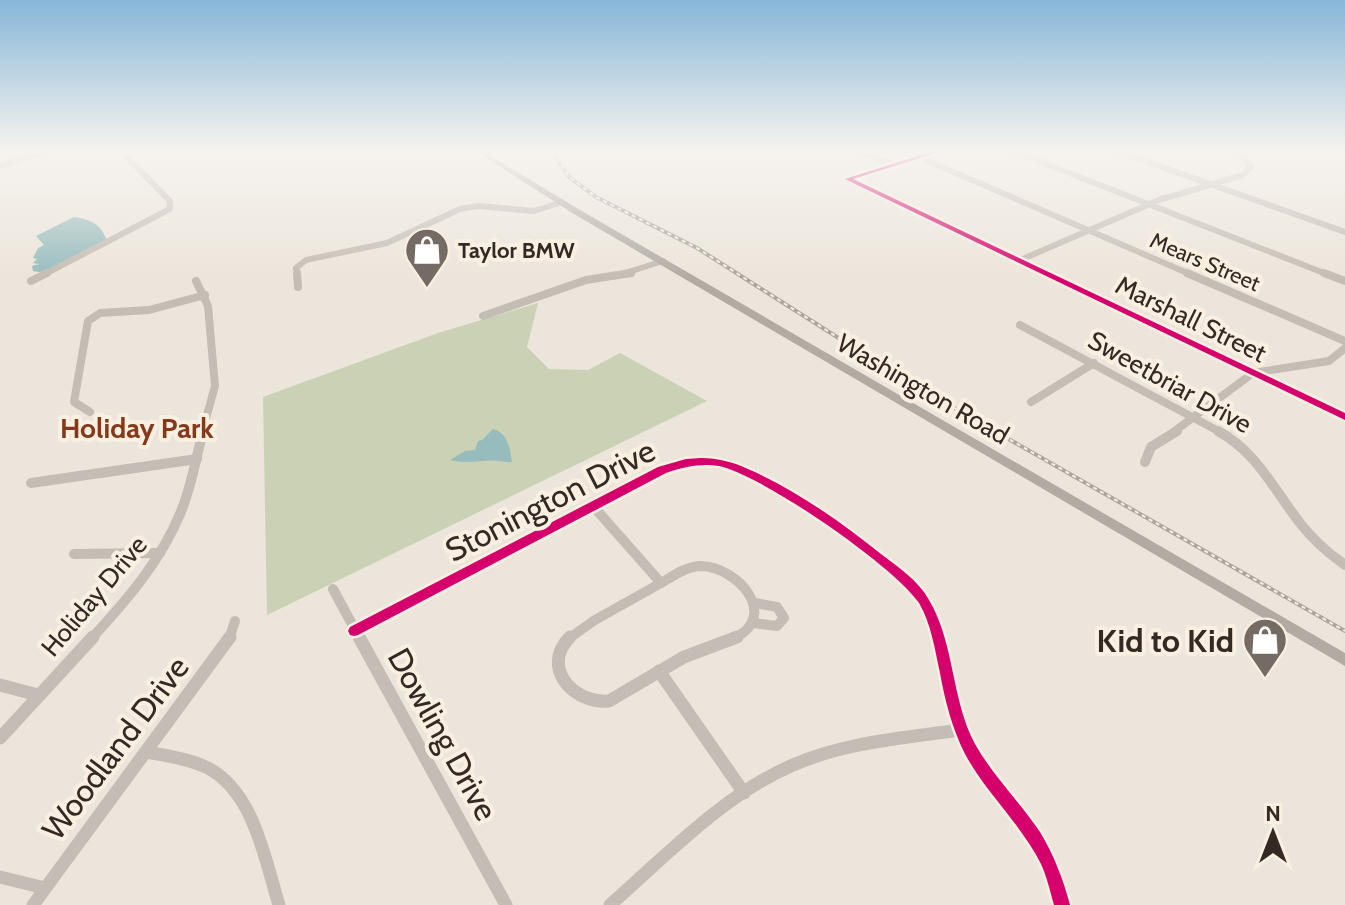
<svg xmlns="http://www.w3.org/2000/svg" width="1345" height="905" font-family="Cabin,sans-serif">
<rect width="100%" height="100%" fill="#ece5db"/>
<polygon fill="#cbd1b4" points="538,303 527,347 549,369 588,370 620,353 707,401 267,615 263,397 438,333"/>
<g fill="#97bcbd">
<path d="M74 217C92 220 101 224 107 241L45 273 33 271 32 266 39 264 33 263 37 259 33 258 38 248 44 245 36 236Z"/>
<path d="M493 429C508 433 510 449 512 462 508 463 503 461 499 461 484 459 469 465 450 460L465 451 475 450 478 441 482 440Z"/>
</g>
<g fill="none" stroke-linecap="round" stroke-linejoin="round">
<g stroke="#c4bdb5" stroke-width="6">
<polyline points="864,152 892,165"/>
<polyline points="936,152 848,179 1048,275"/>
<polyline points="1016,152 1329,275"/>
<polyline points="1120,152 1345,232"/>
<polyline points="919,157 1192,275"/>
<polyline points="0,166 44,152"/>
<polyline points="1018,261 1159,200 1243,175 1251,167 1240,152"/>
<polyline points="43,275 170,209 170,201 122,152"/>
<polyline points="297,275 296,268 306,260 387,243 460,209 478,206 534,211 562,202"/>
<polyline points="619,275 663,261"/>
</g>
<g stroke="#c4bdb5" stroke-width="8">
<polyline points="297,273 298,287"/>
<polyline points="1044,273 1345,417"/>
<polyline points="1187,273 1345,341"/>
<polyline points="1324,273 1345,281"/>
<polyline points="31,281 47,273"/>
<polyline points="196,281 208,306 215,386 202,433"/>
<polyline points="483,316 586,280 631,273"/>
<polyline points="1020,325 1222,433"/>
<polyline points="1031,402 1094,363"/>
<polyline points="90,412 74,402 88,321 100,313 149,310 205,295"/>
<polyline points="1172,433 1253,373 1329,361 1345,348"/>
</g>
<g stroke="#c4bdb5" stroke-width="10">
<path d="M1218 431C1257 452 1274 490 1300 523 1313 540 1328 553 1345 565"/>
<polyline points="1145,462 1151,447 1177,431"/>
<polyline points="31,483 197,459"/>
<polyline points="593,506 661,583"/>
<polyline points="74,554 160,553"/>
<path d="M661 583C673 576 687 566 701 566 738 567 781 616 733 639"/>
<polyline points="333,589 360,639"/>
<polyline points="753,623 777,626 784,618 777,607 755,603"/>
<path d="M354 631 662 470C681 463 701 459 722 463 771 474 894 558 923 599 931 611 934 626 938 639"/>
<path d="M91 639C126 601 160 562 180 514 191 489 196 458 203 431"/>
<polyline points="229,639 235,621"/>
<polyline points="568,639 595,620 661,583"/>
</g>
<g stroke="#c4bdb5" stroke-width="13">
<polyline points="359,637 506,905"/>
<path d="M570 637C540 667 573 704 609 701L684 657 737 637"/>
<path d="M938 637C947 675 952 715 971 750 1004 809 1042 835 1062 905"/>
<polyline points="659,671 744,793"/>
<polyline points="0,685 38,695"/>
<polyline points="0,738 93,637"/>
<path d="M147 752C168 756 189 759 208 768 254 792 265 860 279 905"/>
<polyline points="0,877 45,888"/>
<polyline points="33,905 230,637"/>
<path d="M610 905C667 855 723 795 793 765 846 742 904 738 960 730"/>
</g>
<polygon fill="#b2aba4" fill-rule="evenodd" points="477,152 484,152 580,210 1345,653 1345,666 574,214"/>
<g stroke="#aca59f" stroke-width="4">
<polyline id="rail" points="552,152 569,177 596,197 697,248 900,377 1345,631"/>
</g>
<use href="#rail" stroke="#f9f0e1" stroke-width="2" stroke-dasharray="4" stroke-linecap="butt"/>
<g stroke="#f9f0e1" stroke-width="5">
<g id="cycleway">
<polygon points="930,152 939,152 853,179 1345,413 1345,420 845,179"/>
<path d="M701 458C718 458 733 462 748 469 796 490 841 522 881 554 898 567 919 581 929 600 955 644 951 699 975 744 993 776 1020 802 1040 832 1054 855 1063 879 1070 905H1054C1050 891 1047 877 1041 864 1021 824 986 793 965 754 952 728 945 701 940 673 935 650 931 623 919 603 894 566 762 475 719 466 701 463 683 467 666 473L358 635 354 636 350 635 348 631 350 627 658 467 686 459Z"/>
</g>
</g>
<use href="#cycleway" fill="#d6006c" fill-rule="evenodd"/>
</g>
<linearGradient id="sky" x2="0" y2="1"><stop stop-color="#87b7d7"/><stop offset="0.54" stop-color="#f6f3ef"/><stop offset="1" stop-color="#f6f3ef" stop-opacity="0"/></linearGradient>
<rect width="1345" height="279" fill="url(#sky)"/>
<defs>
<g id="shop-pin" transform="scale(2.3)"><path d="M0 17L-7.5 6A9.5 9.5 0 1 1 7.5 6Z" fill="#746b64" stroke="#f9f0e1"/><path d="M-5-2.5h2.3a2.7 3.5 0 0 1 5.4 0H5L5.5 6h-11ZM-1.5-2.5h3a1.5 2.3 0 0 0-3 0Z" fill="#fff"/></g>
</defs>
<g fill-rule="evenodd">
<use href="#shop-pin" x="427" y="250"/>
<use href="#shop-pin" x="1265" y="640"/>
</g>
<g text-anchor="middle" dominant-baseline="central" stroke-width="8" stroke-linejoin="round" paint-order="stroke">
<g font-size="22" font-weight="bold" fill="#332a24" stroke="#f9f0e1" text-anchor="start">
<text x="458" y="250">Taylor BMW</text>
</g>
<g font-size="22" fill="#332a24" stroke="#f9f0e1">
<text transform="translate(1205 262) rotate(23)">Mears Street</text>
</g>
<g font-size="26" fill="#332a24" stroke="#f9f0e1">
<text transform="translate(1191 319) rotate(26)">Marshall Street</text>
<text transform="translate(1170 382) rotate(29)">Sweetbriar Drive</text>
<text transform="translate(923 389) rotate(30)">Washington Road</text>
<text transform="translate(94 596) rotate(-50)">Holiday Drive</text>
</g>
<g font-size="28" font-weight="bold" fill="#86391a" stroke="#f9f0e1">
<text x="137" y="428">Holiday Park</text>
</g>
<g font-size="32" fill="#332a24" stroke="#f9f0e1">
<text transform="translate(550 500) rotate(-27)">Stonington Drive</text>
<text transform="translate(443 734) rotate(61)">Dowling Drive</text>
<text transform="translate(115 748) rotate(-53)">Woodland Drive</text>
</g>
<g font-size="32" font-weight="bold" fill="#332a24" stroke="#f9f0e1" text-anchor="end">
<text x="1234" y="640">Kid to Kid</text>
</g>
</g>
<g transform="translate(1273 833)" stroke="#f9f0e1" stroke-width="6" paint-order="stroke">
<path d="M0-6L14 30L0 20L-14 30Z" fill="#332a24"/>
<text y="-12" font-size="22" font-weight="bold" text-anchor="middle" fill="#332a24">N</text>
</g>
</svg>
